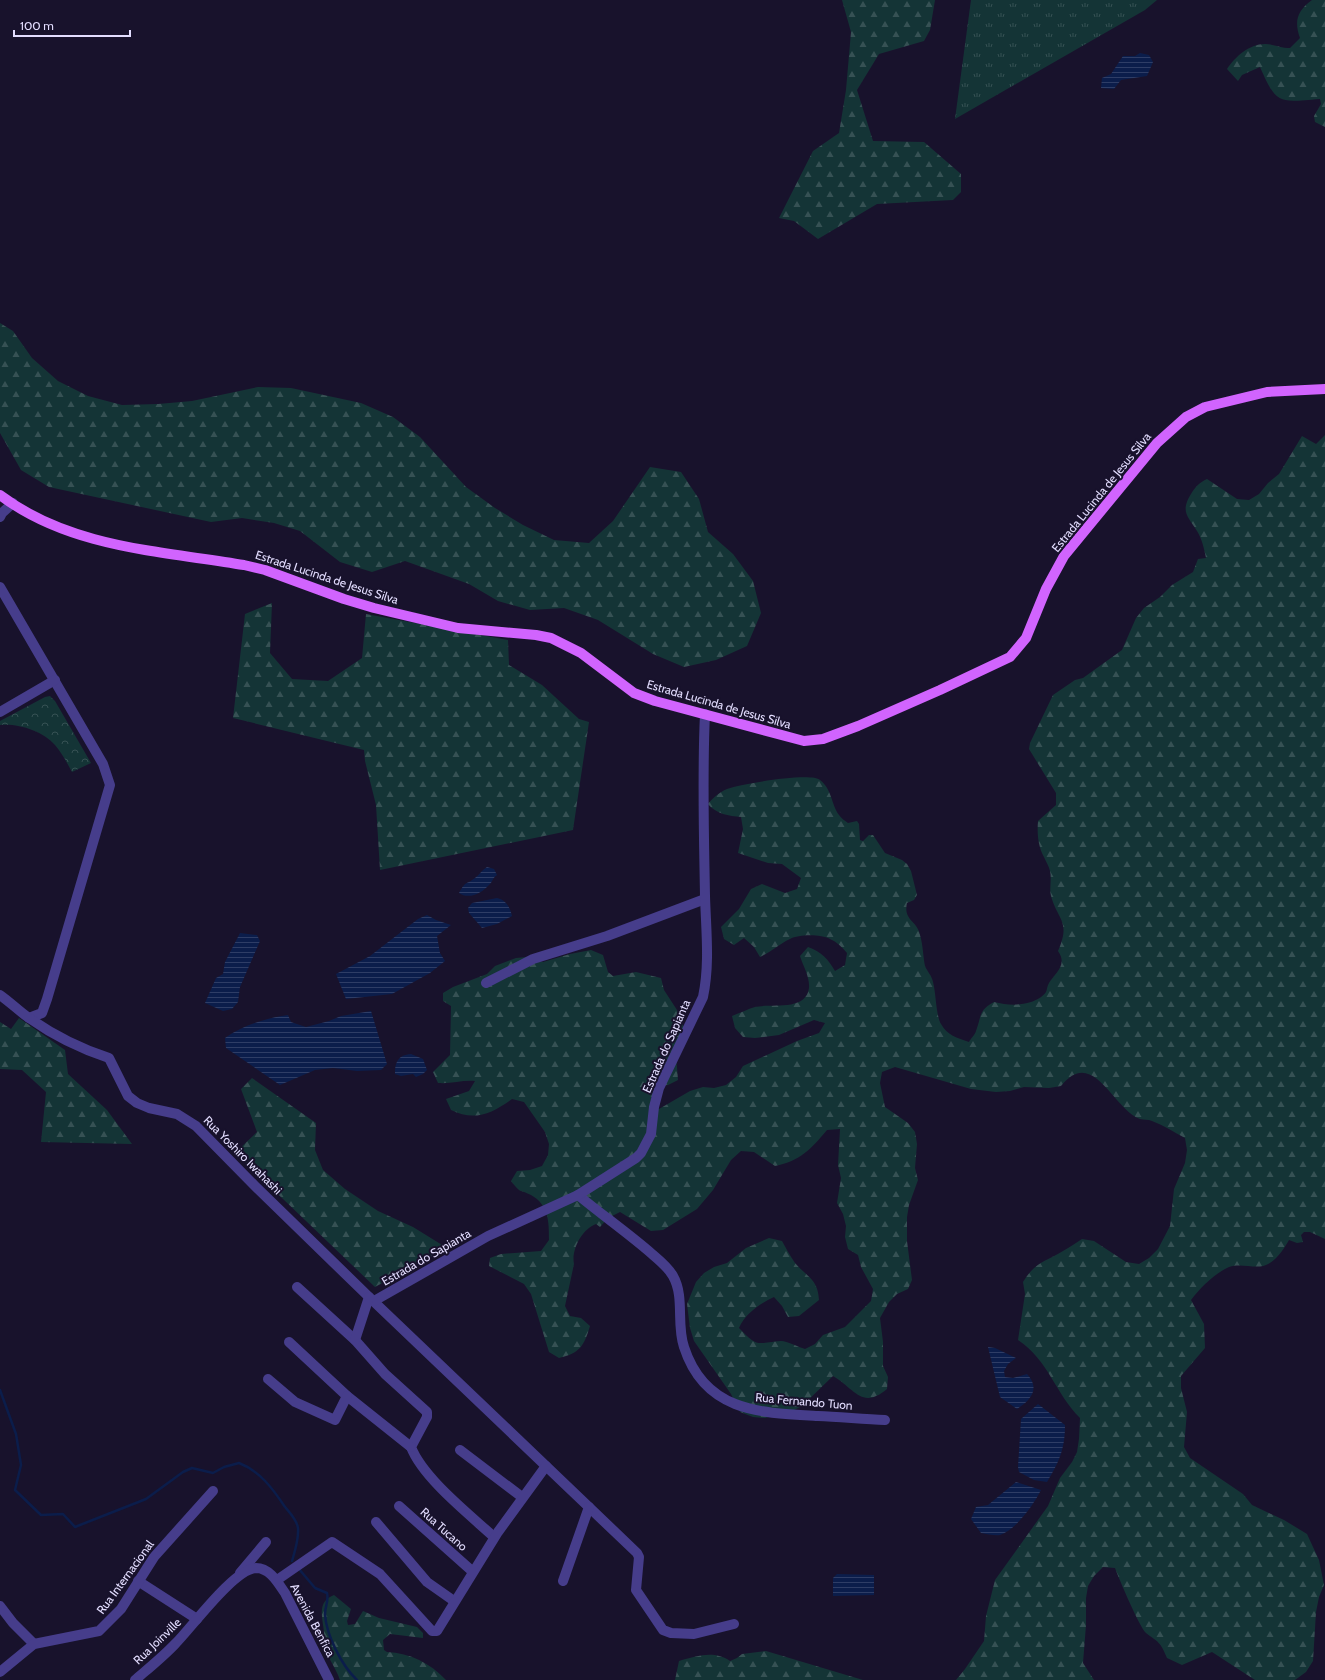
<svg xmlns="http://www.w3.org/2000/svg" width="1325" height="1680" font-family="Cabin,sans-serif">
<defs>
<pattern id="grass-tufts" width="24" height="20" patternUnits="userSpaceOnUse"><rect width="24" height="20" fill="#143436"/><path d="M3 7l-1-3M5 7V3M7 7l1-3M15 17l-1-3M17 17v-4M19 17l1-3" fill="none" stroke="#365154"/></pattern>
<pattern id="forest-firs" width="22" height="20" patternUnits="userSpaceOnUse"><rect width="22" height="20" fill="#143436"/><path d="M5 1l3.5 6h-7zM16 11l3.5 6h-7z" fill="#365154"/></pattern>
<pattern id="park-crowns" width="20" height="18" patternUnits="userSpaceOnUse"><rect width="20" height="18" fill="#143436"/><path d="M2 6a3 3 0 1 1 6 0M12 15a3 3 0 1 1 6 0" fill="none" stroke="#365154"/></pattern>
<pattern id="water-rules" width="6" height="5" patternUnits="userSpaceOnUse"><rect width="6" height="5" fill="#0b1d4b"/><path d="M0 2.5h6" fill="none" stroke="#2e3d66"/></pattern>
</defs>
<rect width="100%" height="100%" fill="#18122c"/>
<polygon fill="url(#grass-tufts)" points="971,0 1157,0 1145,10 955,119"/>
<g fill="url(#forest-firs)">
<polygon points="842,0 935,0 930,30 924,41 879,54 857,90 873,141 924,142 961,174 961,192 953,200 877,204 818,239 794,221 779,218 813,151 839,133 846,90 851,32"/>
<path d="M1312 0H1325V127L1315 122 1314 116 1321 104 1320 99C1279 102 1277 106 1260 67L1242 75 1238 81 1227 69C1235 57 1249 44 1265 44 1273 44 1280 48 1290 48L1300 38C1294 21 1297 11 1312 0Z"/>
<polygon points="0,323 13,331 32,358 58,381 88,396 122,405 158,404 192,401 258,387 291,388 361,403 393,417 420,437 466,487 495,508 523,525 554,540 589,543 613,521 650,467 681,472 699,499 708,532 733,554 753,581 761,613 747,646 716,660 684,667 653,654 598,620 564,608 530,610 498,601 469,584 405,561 372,572 340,562 300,531 274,523 242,518 211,522 49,487 21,470 0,433"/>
<path d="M1325 435V1239L1310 1232H1304L1301 1235 1303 1242 1297 1243 1289 1240C1284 1249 1274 1264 1263 1266 1252 1268 1240 1263 1229 1267 1215 1273 1200 1288 1191 1300L1204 1324 1205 1348 1181 1376V1388L1187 1412 1184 1447 1190 1458 1243 1494 1252 1505 1284 1520 1307 1534 1319 1560 1324 1585 1319 1597 1316 1612 1313 1661 1306 1672 1295 1680H1255L1212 1652 1182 1665 1167 1658C1160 1641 1159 1643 1146 1633 1140 1628 1119 1579 1115 1568L1103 1567 1094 1576 1088 1586 1086 1598V1625L1083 1663 1094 1680H956L965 1669 984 1641 986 1616 995 1580 1048 1506 1060 1478 1072 1462 1077 1452 1079 1439 1080 1418C1055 1393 1049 1361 1018 1340L1025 1294 1023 1282C1035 1262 1045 1262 1063 1251 1070 1247 1076 1243 1082 1239L1094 1241 1126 1262 1139 1264 1149 1258 1158 1249 1170 1226 1174 1189 1185 1163 1187 1150 1185 1138C1174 1132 1163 1125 1152 1121 1148 1119 1144 1120 1140 1119 1112 1108 1093 1046 1061 1086L1049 1088 1024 1087 1010 1091 996 1092 971 1089 895 1067 882 1072 880 1083 885 1107 908 1123 915 1132 917 1144 915 1168 918 1180 909 1205 907 1217V1241L912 1280 908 1289 897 1294 889 1302 880 1318 883 1342V1366L888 1377 887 1389C862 1410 855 1389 833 1376L802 1406 792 1411 765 1418 753 1417 740 1412 731 1394 694 1341 690 1328 687 1304 696 1282 704 1273 714 1267 727 1263 746 1248 769 1238 782 1241C786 1248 790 1256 795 1263 807 1277 818 1279 819 1300L799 1316 788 1317 782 1306 774 1297C759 1304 745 1314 739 1328 758 1348 756 1343 781 1341 787 1341 798 1347 805 1349L815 1344 823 1335 845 1327 871 1301 873 1289 861 1267 858 1255 848 1249 845 1237 846 1226 843 1214 837 1203 841 1178 838 1165 840 1129 827 1130C811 1149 800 1161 775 1166L754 1152 741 1151 731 1160 713 1190 697 1209 663 1230 651 1231 620 1212 608 1218 600 1227 596 1224C582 1229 571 1250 574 1264L565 1306 570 1316 581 1318 590 1326C584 1346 580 1353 559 1358L549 1352 531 1294 524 1284 489 1266 490 1258 501 1254 541 1251 549 1240C549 1222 549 1205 531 1195 519 1189 521 1194 511 1181L517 1171 530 1170 542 1166 548 1155 549 1144 545 1132 524 1102 512 1099C492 1113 475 1122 451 1110L446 1099 469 1091 475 1081C462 1080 451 1084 438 1083L433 1072 450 1055 451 1006 443 1001V993L453 987 487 974 495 966 516 958 527 957 543 962 570 954 591 950 603 955 608 972 613 976 636 972 661 978 664 990 677 1010 686 1033 676 1055 678 1080 668 1085 656 1086 653 1098 659 1109 690 1091 703 1087 714 1088 726 1085 736 1077 743 1066 797 1041 819 1033 825 1023 814 1020 779 1035 755 1038 743 1037 735 1028 732 1016C740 1013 748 1009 755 1007 771 1003 806 1012 809 988 810 977 803 966 800 956L808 947C822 952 828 959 835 971L845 965 847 953C842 947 837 942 830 939 821 934 799 934 790 939 779 944 771 952 760 957L754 947 744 938 734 945 724 939 721 927 739 909 751 889 762 884 785 893 797 889 801 878 782 864 768 863 738 853 743 829 741 817C729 816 716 814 708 804 713 798 718 793 727 789 741 784 810 772 820 780 832 789 831 804 839 815 841 818 845 821 848 823L857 821 859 824 860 840 863 841 869 835H873L885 853 902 860 907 864 911 871 917 895 914 900 907 903C903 921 917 920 920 935 923 945 923 956 925 966 927 971 932 976 933 982 936 993 936 1016 941 1024 947 1035 957 1038 969 1042 971 1038 975 1035 976 1031 982 1015 978 1011 994 1002 1006 1005 1019 1006 1031 1002 1035 1001 1044 996 1046 992 1047 990 1047 986 1049 983 1055 973 1068 965 1058 951 1071 921 1058 921 1051 896 1049 889 1052 879 1050 871 1049 866 1046 862 1044 857 1038 846 1037 834 1038 821L1056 805V793L1029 749 1030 743 1053 695 1075 680 1083 678 1122 650 1136 618 1144 608 1160 597 1172 585 1193 572 1198 559 1206 558C1204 548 1202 539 1197 531 1188 516 1180 512 1191 494 1195 487 1200 482 1207 479L1237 499 1249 500 1259 494 1268 483 1279 474 1302 436 1316 444Z"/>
<polygon points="272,603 270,653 292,679 328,681 362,658 366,614 508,640 509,665 542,685 579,719 589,722 573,830 380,870 376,805 365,761 364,750 233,718 245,614"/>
<polygon points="19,1018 65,1050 68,1074 107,1110 132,1144 41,1142 46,1092 22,1070 0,1069 0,1022 11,1029"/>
<polygon points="252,1078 316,1123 315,1150 323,1170 345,1189 378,1211 413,1227 447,1248 375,1287 235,1153 257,1132 241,1089"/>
<path d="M334 1595 351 1609 347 1621 348 1625 355 1624 363 1611 379 1618 417 1627 423 1633V1638L390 1634 383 1640 384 1650 387 1652C410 1653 430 1663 446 1680H340C336 1668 327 1657 324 1645 323 1641 324 1637 324 1632 323 1618 316 1602 334 1595Z"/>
<path d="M766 1651 863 1680H675L679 1661C697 1656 714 1650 730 1661L737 1658 742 1654Z"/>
</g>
<path fill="url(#park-crowns)" d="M50 696 55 701 91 763 72 772C67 763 62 753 55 745 43 731 18 723 0 725V721L45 697Z"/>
<g fill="url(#water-rules)">
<polygon points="1140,53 1149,55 1153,62 1147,76 1121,80 1114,89 1101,88 1102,78 1111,74 1123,56 1135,56"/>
<path d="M487 867 494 869 497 875C492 878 493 882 489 885 482 893 469 900 459 893 467 879 465 886 475 878 479 875 482 870 487 867Z"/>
<path d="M497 898C506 900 510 907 512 916L497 924 482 928 469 913 468 908 472 903Z"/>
<polygon points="427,915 436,920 451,925 437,936 440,953 445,961 430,973 392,994 346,999 336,974 370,956 418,919"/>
<polygon points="240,933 257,935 260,941 240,987 238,1002 232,1009 223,1011 205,1003 216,978 223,974 225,962"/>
<path d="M371 1011 387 1064 381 1070 357 1071 333 1068 315 1070 280 1085 226 1048 225 1038C243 1025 267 1018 288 1015L291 1022 306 1027 329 1021 341 1016Z"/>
<path d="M411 1054 423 1059 427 1070 423 1074 416 1077 413 1074 401 1076 395 1074C395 1062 398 1055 411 1054Z"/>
<path d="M988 1347 995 1348 1016 1358 1008 1364 1004 1371 1005 1377 1013 1378 1027 1374C1041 1389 1030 1401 1017 1409L1000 1397Z"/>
<path d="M1038 1404 1065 1425C1065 1449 1059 1462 1047 1482L1034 1480 1019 1472 1018 1467 1021 1419Z"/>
<path d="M1016 1482 1041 1490C1034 1504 1016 1530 1000 1535 995 1536 987 1534 981 1533L971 1519 976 1507 988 1505Z"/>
<polygon points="837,1574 874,1575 874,1595 833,1596 833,1578"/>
</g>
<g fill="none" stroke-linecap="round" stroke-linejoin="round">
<g stroke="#0b1d4b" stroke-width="2.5">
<path d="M0 1390 16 1434 21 1465 15 1490 41 1515 63 1514 75 1527 146 1499 183 1472 192 1468 213 1473 224 1467 239 1463C260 1471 273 1489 285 1507 290 1513 297 1520 298 1528 299 1539 295 1551 292 1561"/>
<path d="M299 1569 315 1588 327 1593C329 1601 325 1606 325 1614 326 1635 342 1666 357 1680"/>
</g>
<g stroke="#463d8b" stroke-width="10">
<polyline points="0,517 2,513 13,503"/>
<polyline points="0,587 103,764 110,785 47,999 42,1013 29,1018"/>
<polyline points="0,712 55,680"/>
<polyline points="486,983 533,959 607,936 705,899"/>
<path d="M0 995C10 1002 19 1011 29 1018 53 1035 81 1049 109 1058L128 1096 137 1103 149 1108 177 1114 196 1126 255 1186 369 1297 637 1553 639 1557 636 1590 663 1630 671 1633 694 1634 734 1624"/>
<path d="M578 1195C602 1215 628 1233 652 1254 659 1260 668 1267 673 1276 685 1297 676 1324 684 1347 705 1412 760 1413 818 1416 840 1417 863 1419 885 1420"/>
<path d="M297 1287 355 1340 385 1374 427 1412V1417L411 1447C423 1478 469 1514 494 1537"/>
<path d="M374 1301 488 1236 578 1195 636 1158 641 1153 651 1134 654 1107 659 1088 703 997C710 964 706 930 705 896 704 836 702 775 705 714"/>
<polyline points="355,1340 369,1297"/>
<polyline points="289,1342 347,1396 411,1447"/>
<polyline points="268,1379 295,1402 335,1420 347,1396"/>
<polyline points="460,1450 522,1497"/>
<polyline points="399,1506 472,1571"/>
<polyline points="376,1522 427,1582 454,1601"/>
<polyline points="240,1573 266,1542"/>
<polyline points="277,1580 332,1542 380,1574 432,1631 437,1631 498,1532 546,1466"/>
<polyline points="138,1581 197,1619"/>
<polyline points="563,1581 589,1507"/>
<polyline points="0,1606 13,1623 34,1644"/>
<polyline points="0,1672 34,1644 99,1631 121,1609 154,1557 213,1491"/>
<path d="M135 1680C149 1668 164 1656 176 1643 192 1627 234 1569 256 1568 270 1568 278 1583 285 1593L329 1680"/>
</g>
<path stroke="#d164fe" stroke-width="10" d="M0 495C70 548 161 551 244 565L265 570 344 599 374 608 458 628 536 635 551 638 581 653 634 693 655 701 804 741 823 739 858 726 940 690 1010 657 1026 638 1046 589 1064 556 1157 443 1186 417 1205 407 1267 392 1325 389"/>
</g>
<g text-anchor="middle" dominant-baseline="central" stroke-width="4" stroke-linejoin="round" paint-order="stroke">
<g font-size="12" fill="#e3ddff" stroke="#18122c">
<text transform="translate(1101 492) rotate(-51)">Estrada Lucinda de Jesus Silva</text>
<text transform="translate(327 577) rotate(18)">Estrada Lucinda de Jesus Silva</text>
<text transform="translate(719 704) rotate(16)">Estrada Lucinda de Jesus Silva</text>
<text transform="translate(666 1046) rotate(-66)">Estrada do Sapianta</text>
<text transform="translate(243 1155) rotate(45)">Rua Yoshiro Iwahashi</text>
<text transform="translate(426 1257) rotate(-30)">Estrada do Sapianta</text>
<text transform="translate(804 1401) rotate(5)">Rua Fernando Tuon</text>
<text transform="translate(444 1529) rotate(42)">Rua Tucano</text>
<text transform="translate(125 1577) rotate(-54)">Rua Internacional</text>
<text transform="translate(313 1620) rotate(62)">Avenida Benfica</text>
<text transform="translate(157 1641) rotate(-44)">Rua Joinville</text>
</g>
</g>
<path d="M14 30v6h116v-6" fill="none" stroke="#e3ddff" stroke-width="2"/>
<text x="20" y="30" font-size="12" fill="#e3ddff" stroke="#18122c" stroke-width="3" paint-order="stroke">100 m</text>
</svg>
